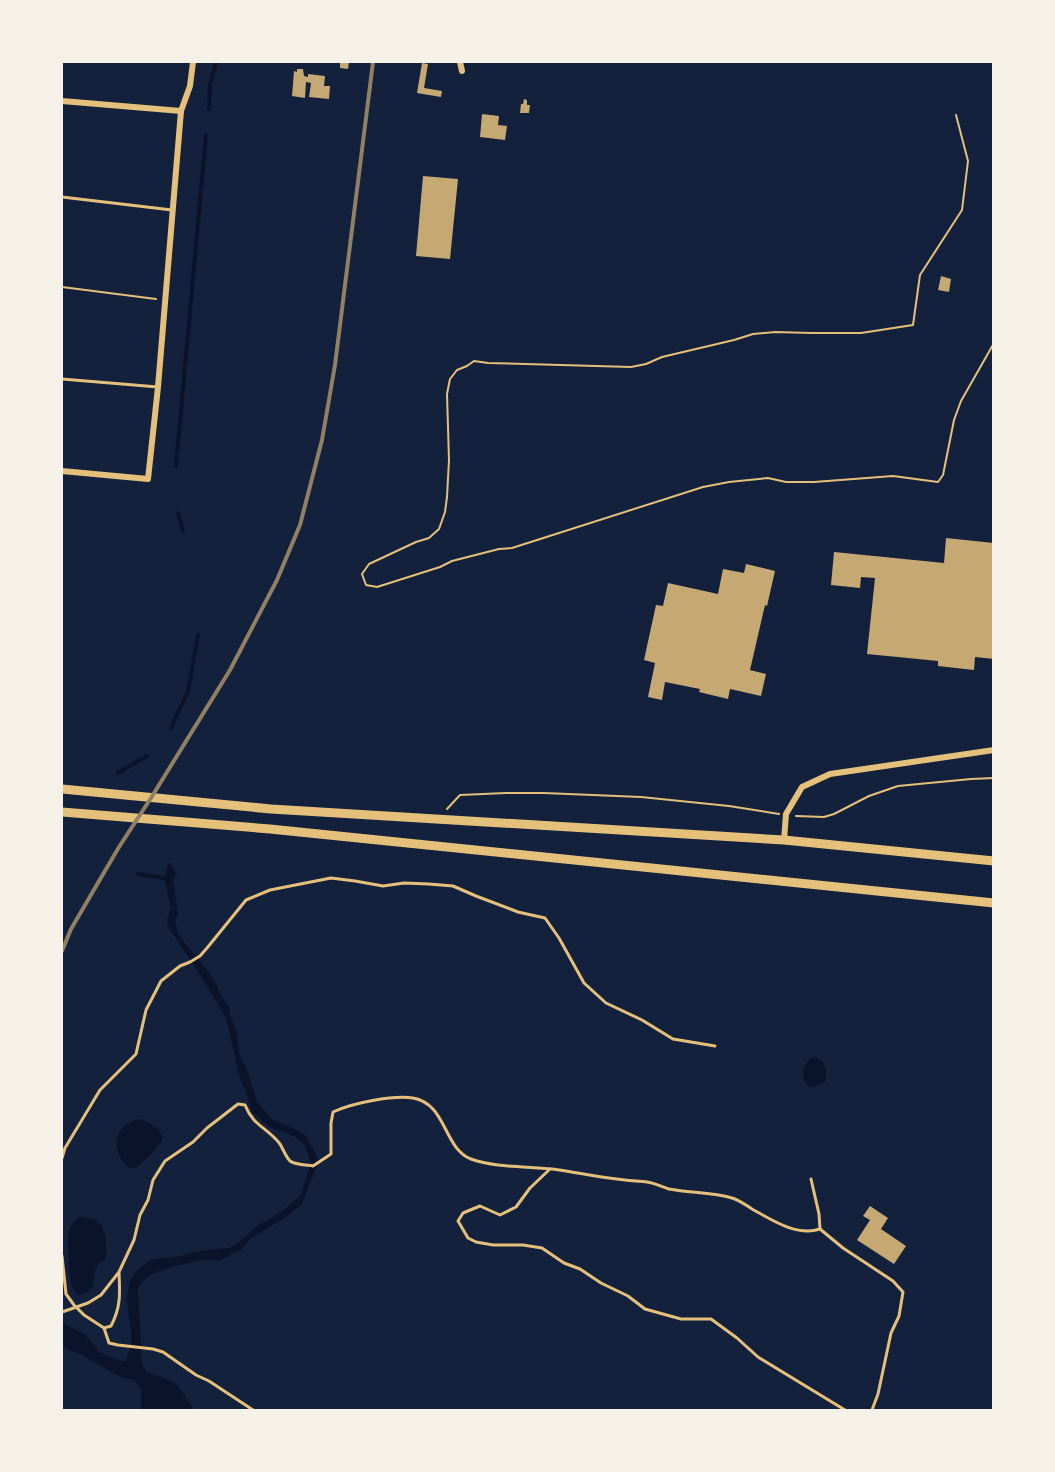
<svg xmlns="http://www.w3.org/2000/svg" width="1055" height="1472" font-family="Roboto,sans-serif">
<rect width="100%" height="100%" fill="#14213d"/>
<g fill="#0b132b">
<polygon points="169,862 177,874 173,879 178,913 175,922 178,933 185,943 200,961 214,980 222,997 229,1006 230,1014 237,1034 239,1053 248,1073 257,1101 271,1119 295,1129 306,1136 319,1160 302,1204 283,1219 250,1239 241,1250 219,1261 207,1259 176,1266 157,1272 149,1276 141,1283 138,1289 142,1364 147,1372 172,1381 180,1388 194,1410 141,1410 141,1390 134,1380 121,1377 109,1371 84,1356 69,1350 62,1345 62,1323 85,1334 99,1352 124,1362 128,1356 131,1346 131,1328 128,1312 127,1296 129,1283 137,1270 152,1259 176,1257 198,1251 229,1248 240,1241 260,1224 281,1212 301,1195 311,1163 305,1145 295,1137 284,1132 269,1127 252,1112 244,1087 239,1076 229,1029 225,1016 194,965 170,930 167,921 171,908 164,878"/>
<path d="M812 1057C824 1057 829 1072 825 1082L813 1087H809C799 1075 802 1067 812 1057Z"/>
<path d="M140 1119C151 1123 159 1127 163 1139L151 1154 136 1168H129C109 1150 113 1125 140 1119Z"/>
<path d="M80 1217C99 1217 104 1225 106 1242 106 1247 107 1252 106 1257 104 1262 99 1262 97 1267 90 1279 100 1292 78 1295 68 1286 70 1272 69 1260 68 1244 65 1226 80 1217Z"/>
</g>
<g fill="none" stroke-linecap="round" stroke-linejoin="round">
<g stroke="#0b132b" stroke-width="4">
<polyline points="209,109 210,85 216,62"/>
<polyline points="176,466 206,135"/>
<polyline points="178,513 183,531"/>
<polyline points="171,728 188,691 198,635"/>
<polyline points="118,773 147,756"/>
<polyline points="138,874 164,878"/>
</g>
</g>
<g fill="#c6a872">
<polygon points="340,62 349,62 348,69 340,68"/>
<polygon points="422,63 428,64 424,88 442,91 441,97 417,93"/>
<polygon points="297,69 303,69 304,76 308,77 308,74 325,76 324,86 330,86 329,99 309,97 311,83 306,82 305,98 292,96 294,71 297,72"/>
<polygon points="524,99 527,100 527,105 530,105 529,113 520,113 521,104 523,104"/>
<polygon points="482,114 499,116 498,125 507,126 505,140 480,137"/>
<polygon points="423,176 458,179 450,259 416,256"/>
<polygon points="941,276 951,279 949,292 938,290"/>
<polygon points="946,538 994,543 994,659 975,657 974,670 938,666 938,661 867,654 875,578 861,577 860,588 831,585 834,552 944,563"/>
<polygon points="746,564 775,571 767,606 765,605 750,670 766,674 761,696 730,689 728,699 699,692 700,689 665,682 662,700 648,697 655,663 644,660 656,605 663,606 668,583 718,594 723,569 744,573"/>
<polygon points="870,1206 888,1218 881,1229 906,1246 894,1264 857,1240 870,1220 863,1216"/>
</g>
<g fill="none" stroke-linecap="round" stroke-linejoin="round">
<g stroke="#e5c07b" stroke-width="2">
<polyline points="956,115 968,161 962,210 920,275 913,325 861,333 812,333 775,332 753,334 734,340 662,357 646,364 631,367 488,363 474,361 467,366 457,370 450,379 447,394 449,460 447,497 445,512 439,529 429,538 416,542 369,564 362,574 366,585 377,587 440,567 452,561 499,549 512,548 703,487 729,482 768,478 786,482 814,482 893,476 938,482 943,475 954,420 961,401 994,343"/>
<polyline points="62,287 156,299"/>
<polyline points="447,809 460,795 506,793 544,793 641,797 729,806 779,814"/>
<polyline points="796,816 824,817 834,814 869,796 898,786 971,779 994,778"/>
</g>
<g stroke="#e5c07b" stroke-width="3">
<polyline points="62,197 172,210"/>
<polyline points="62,379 158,387"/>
<polyline points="62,1158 65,1148 100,1090 136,1054 146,1010 161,981 180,966 190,962 200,956 207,948 246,900 270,890 331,878 355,881 383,886 404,883 429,884 453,886 476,896 518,912 545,918 559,938 584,983 606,1003 642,1020 673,1039 715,1046"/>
<polyline points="550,1169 530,1188 516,1207 500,1215 480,1206 463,1213 458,1221 468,1238 476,1242 493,1245 523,1245 542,1248 564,1263 580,1269 601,1283 628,1296 645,1309 681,1319 711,1319 737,1338 758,1357 845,1410"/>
<polyline points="820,1229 843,1248 893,1281 903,1292 899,1316 891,1333 878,1394 872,1410"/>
<polyline points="62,1256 66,1294 74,1305 84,1315 104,1328 109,1343 118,1345 153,1349 163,1352 196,1375 209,1381 253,1410"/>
<path d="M62 1312 88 1303 101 1295 119 1272 134 1240 140 1215 148 1200 153 1180 165 1161 193 1142 207 1128 238 1104 245 1105C253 1126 268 1128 280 1144 283 1149 286 1157 290 1161 295 1165 307 1165 313 1166L331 1154V1123L333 1112C352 1103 393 1095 413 1098 447 1104 443 1148 471 1159 496 1168 526 1166 552 1169 576 1172 600 1178 625 1180 632 1181 640 1181 647 1182 655 1183 662 1187 669 1189 690 1193 712 1192 732 1198 739 1200 746 1205 752 1209 772 1220 797 1237 820 1229L819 1214 811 1179"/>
<path d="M104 1328 111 1326C121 1307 120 1293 119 1273"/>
</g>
<g stroke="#e5c07b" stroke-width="6">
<polyline points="460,62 462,71"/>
<polyline points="62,101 181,111"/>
<polyline points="62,471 148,479 158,387 181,111 190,86 193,62"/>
<polyline points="784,840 786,814 802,787 830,774 994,750"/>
</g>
<g stroke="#e5c07b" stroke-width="9">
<polyline points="62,789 271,809 784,840 994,861"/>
<polyline points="62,812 270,829 994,903"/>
</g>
<polyline stroke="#918062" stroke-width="4" points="62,951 71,929 119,847 151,798 230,670 277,580 300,525 322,440 335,365 373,62"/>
</g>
<rect width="1055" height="1472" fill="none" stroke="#f6f1e7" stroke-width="126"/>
</svg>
